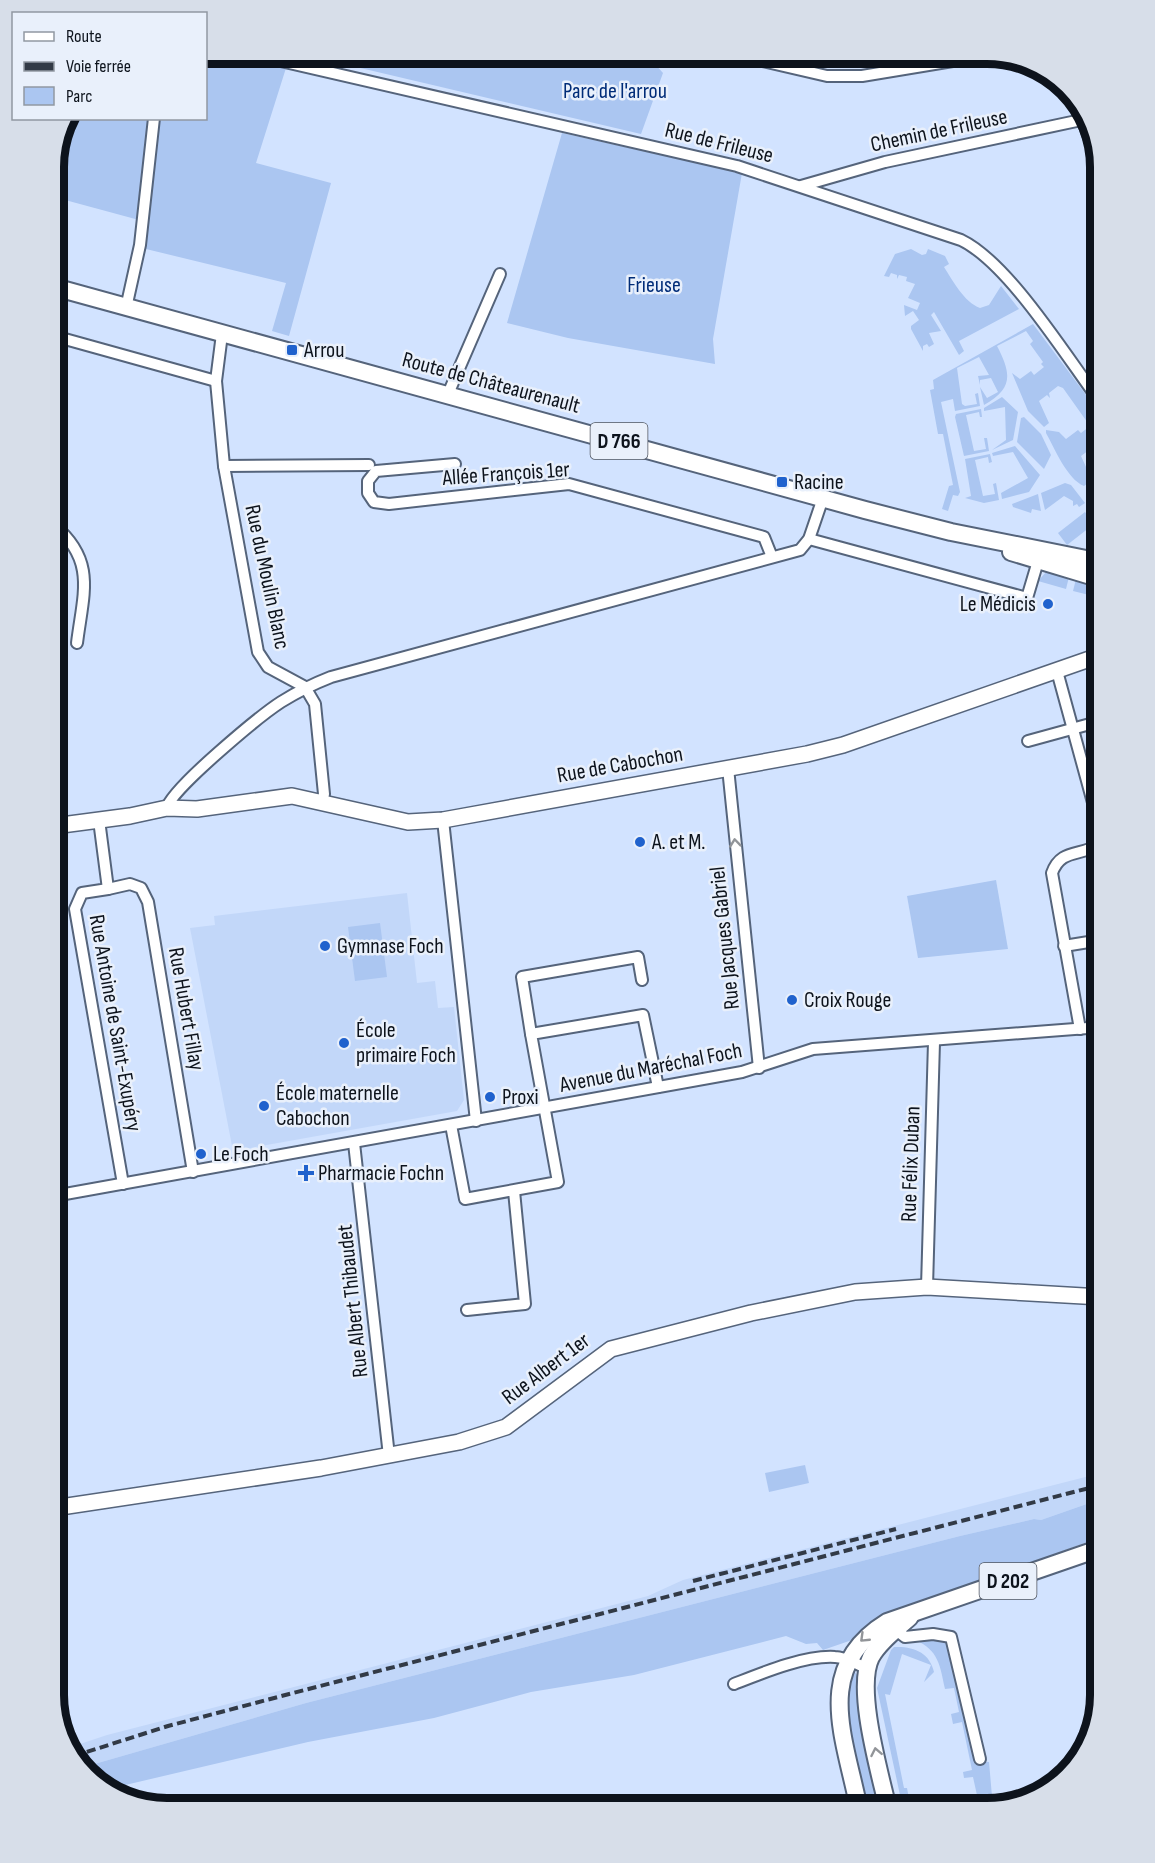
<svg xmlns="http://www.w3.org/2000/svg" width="1155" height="1863" font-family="'Sofia Sans Condensed',sans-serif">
<rect width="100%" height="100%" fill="#d2e3ff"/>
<g fill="#c2d7f9">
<polygon points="407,893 417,983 435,981 438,1008 454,1007 464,1100 457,1111 233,1151 190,928 215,925 214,916"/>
<polygon points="1101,1473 1101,1499 1041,1520 1034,1519 960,1536 306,1703 84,1767 68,1748 107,1735 648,1596 683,1580"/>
</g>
<g fill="#abc6f1">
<polygon points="206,54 229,54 286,68 256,163 331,183 289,336 272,331 286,283 146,249 157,119 206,118"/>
<polygon points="301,54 646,54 663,73 641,134"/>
<polygon points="73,119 149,119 139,220 54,197 54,160"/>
<polygon points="562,133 742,173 713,339 715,364 568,338 507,323"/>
<path d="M911 249 922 255 926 254 928 249 945 256 949 264 944 267C953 281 964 302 980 308L989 305 1001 286 1019 309 959 341 964 351 959 355 934 312 931 315 941 331 929 333 934 344 929 347 927 344 923 346V351L911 329V326L919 320 913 311 905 316 904 305 917 310 920 303 908 298 915 284 906 281 907 277 899 275 897 279V275L891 273 889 277 884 276 895 254Z"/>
<path d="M1033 324 1101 415V442L1091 449 1092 454 1089 450 1081 456 1092 480 1084 486C1067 479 1055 449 1046 433V430L1059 432 1066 439 1078 430 1081 433 1090 426 1063 388 1058 386 1049 393 1050 398 1047 395 1039 401 1049 423 1044 427 1028 411 1012 373 1020 379 1031 371 1034 375 1044 367 1041 364 1043 362 1030 344 1033 341 1026 331 997 346C1011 373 1014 388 984 405L980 387 987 398 998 392 991 378 980 380V385L978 376 989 375 979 357 957 368 962 404 965 406 977 404 975 394 978 393 980 406 955 411 953 399 941 402 960 492 958 496 953 495 948 511 942 509 949 486 953 485 943 434H938L930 390 934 389 933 380Z"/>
<polygon points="1002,397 1018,412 1013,440 992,450 1006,440 1005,407 984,411 984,408"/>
<polygon points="981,409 982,417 980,417 979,412 966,415 974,451 986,449 984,438 987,438 989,451 964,456 955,417 956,414"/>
<polygon points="1024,417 1041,434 1051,455 1044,469 1017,442 1021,418"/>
<polygon points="1015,446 1040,475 1029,492 1002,499 1001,493 1028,478 1013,452 993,456 992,453"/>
<polygon points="990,454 992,462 989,463 988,457 975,460 983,496 995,494 993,484 996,483 999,500 984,503 965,498 971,496 965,459"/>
<polygon points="1065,483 1071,485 1085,503 1079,507 1077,504 1073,506 1073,501 1064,496 1045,510 1041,493"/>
<polygon points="1038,494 1041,511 1032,509 1031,513 1013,507 1012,504"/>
<polygon points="1085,512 1094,524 1067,545 1058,533"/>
<polygon points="1047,571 1070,573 1066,589 1038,581"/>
<polygon points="1077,575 1100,591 1101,598 1073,591"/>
<polygon points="996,880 1008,949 918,958 907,896"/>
<polygon points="380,923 387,977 355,981 348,927"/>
<polygon points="805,1465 809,1483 769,1492 765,1473"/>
<polygon points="1101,1499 1101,1537 905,1609 869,1626 852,1640 823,1650 817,1643 806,1644 786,1636 634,1675 531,1692 434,1718 308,1742 104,1790 84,1767 306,1703 960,1536 1034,1519 1041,1520"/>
<path d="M933 1636 949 1642 978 1761 989 1762 993 1808 980 1809 973 1777 964 1778 963 1772 972 1770 962 1722 953 1724 951 1714 959 1712 954 1688 945 1689C940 1666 939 1650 915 1640Z"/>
<path d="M894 1647C914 1646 930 1653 934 1672L924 1682 931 1665 902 1654 890 1695 885 1694 904 1788H907L911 1809H903L877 1688 891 1650Z"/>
<polygon points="853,1670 860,1678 883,1809 868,1809 847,1719 849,1673"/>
</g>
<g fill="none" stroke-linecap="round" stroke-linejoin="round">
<g stroke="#55647b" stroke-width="14">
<g id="street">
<path d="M250 54 737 166 961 240C1009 263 1067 358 1101 403"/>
<polyline points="733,54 827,76 862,76 995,54"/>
<polyline points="801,186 885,162 1086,119"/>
<polyline points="126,308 140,245 154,118"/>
<polyline points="222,334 216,381 224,466 258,652 268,667 305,687 315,704 324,794 322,802"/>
<polyline points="54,336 216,381"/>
<polyline points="448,394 500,274"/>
<polyline points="455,464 376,471 368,481 368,493 374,502 389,504 569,484 764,537 772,557"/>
<polyline points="224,466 369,465"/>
<path d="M54 525C97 561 83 594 77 643"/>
<polyline points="809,539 1027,598 1038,561"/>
<polyline points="1057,671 1101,832"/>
<polyline points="1028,741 1101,721"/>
<polyline points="728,768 759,1068"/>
<path d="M167 808C171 789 261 715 281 702 297 692 313 684 331 677L800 550 809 539 823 498"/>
<polyline points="99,820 108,889 82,893 75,909 123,1184"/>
<polyline points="443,820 476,1121"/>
<polyline points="108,889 130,884 141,888 148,902 193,1172"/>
<polyline points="1064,946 1101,940"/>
<path d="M1080 1029 1052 873C1061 848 1080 857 1100 844L1101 835"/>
<polyline points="531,1034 522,977 638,957 642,980"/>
<polyline points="451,1125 465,1199 558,1182 531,1034 643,1015 658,1087"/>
<polyline points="354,1143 389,1456"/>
<polyline points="54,1196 742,1072 813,1049 1101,1027"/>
<polyline points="927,1287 934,1042"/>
<polyline points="467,1310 525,1304 514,1191"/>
<polyline points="891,1626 905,1637 933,1634 951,1637 980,1759"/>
<path d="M734 1684C762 1673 805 1655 835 1657 846 1657 856 1664 866 1668"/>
</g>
</g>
<g stroke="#55647b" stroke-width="18">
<g id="secondary">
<polyline points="54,826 130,816 167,808 197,809 292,796 408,822 443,820 807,754 843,745 1101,655"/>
<polyline points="54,1508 321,1468 459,1442 506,1427 611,1349 751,1313 855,1292 927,1287 1101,1297"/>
</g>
</g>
<g stroke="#55647b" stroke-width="20">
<g id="primary">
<polyline points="1082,109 1097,151"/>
<polyline points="54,287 865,510 951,532 1101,562"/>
<polyline points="1011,552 1091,576 1101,583"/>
<path d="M859 1809C845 1738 812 1668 887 1622L1101 1548"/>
<path d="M888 1809C880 1773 855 1689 871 1657 880 1641 897 1629 910 1617"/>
</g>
</g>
<use href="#street" stroke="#fff" stroke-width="10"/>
<use href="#secondary" stroke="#fff" stroke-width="15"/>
<use href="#primary" stroke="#fff" stroke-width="16"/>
<g stroke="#323a46" stroke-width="4" stroke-dasharray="9 4.5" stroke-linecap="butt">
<polyline points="693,1581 896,1529"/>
<polyline points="74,1756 168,1726 293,1693 1101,1485"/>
</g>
</g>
<defs><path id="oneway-chevron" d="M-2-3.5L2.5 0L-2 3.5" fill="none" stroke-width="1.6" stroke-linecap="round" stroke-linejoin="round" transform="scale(1.5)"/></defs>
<g stroke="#929599">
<use href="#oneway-chevron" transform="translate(735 843) rotate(-96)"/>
<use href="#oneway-chevron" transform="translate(864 1638) rotate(136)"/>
<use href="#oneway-chevron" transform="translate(876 1752) rotate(-101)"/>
</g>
<g fill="#2062cd" stroke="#e9f0fb" stroke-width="2">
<rect x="286" y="344" width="12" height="12" rx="3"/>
<rect x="776" y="476" width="12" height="12" rx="3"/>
<circle cx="1048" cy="604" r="6"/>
<circle cx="640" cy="842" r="6"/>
<circle cx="325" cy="946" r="6"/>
<circle cx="792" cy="1000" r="6"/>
<circle cx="344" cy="1043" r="6"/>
<circle cx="490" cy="1097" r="6"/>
<circle cx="264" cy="1106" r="6"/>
<circle cx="201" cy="1154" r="6"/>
<path d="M303 1164h6v6h6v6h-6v6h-6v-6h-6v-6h6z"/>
</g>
<g text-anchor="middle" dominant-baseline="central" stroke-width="5" stroke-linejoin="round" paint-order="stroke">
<g fill="#e9f0fb" stroke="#4f555f" stroke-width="1.5">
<rect x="590.5" y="423" width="57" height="36" rx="4.5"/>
<rect x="979.5" y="1563" width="57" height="36" rx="4.5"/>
</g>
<g font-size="21" font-weight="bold" fill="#0d131c">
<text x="619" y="441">D 766</text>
<text x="1008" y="1581">D 202</text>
</g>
<g font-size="22" fill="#002c78" stroke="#e9f0fb">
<text x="615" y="91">Parc de l'arrou</text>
<text x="654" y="285">Frieuse</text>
</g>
<g font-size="22" fill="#0d131c" stroke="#e9f0fb">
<text transform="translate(939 131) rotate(-12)">Chemin de Frileuse</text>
<text transform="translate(719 143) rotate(14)">Rue de Frileuse</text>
<text transform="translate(491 383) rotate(15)">Route de Châteaurenault</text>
<text transform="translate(506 474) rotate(-4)">Allée François 1er</text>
<text transform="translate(267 577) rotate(78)">Rue du Moulin Blanc</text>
<text transform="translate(620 765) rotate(-10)">Rue de Cabochon</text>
<text transform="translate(725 938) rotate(-96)">Rue Jacques Gabriel</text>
<text transform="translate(186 1009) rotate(80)">Rue Hubert Fillay</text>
<text transform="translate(115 1023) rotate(80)">Rue Antoine de Saint-Exupéry</text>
<text transform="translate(651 1068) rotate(-11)">Avenue du Maréchal Foch</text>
<text transform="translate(911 1164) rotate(-88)">Rue Félix Duban</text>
<text transform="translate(353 1301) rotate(-96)">Rue Albert Thibaudet</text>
<text transform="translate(546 1369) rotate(-37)">Rue Albert 1er</text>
</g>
<g font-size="22" fill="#0d131c" stroke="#e9f0fb" text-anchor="start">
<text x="304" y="350">Arrou</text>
<text x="794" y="482">Racine</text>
<text x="1036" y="604" text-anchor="end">Le Médicis</text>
<text x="652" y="842">A. et M.</text>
<text x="337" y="946">Gymnase Foch</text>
<text x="804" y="1000">Croix Rouge</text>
<text x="356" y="1030">École<tspan x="356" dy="25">primaire Foch</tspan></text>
<text x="276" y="1093">École maternelle<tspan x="276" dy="25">Cabochon</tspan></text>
<text x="502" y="1097">Proxi</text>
<text x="213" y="1154">Le Foch</text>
<text x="318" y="1173">Pharmacie Fochn</text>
</g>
</g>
<path d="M0 0H1155V1863H0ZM167 64H987A103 103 0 0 1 1090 167V1695A103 103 0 0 1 987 1798H167A103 103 0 0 1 64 1695V167A103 103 0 0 1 167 64Z" fill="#d7dee9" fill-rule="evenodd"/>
<path fill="none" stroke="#0d131c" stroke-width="8" d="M167 64H987A103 103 0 0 1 1090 167V1695A103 103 0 0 1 987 1798H167A103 103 0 0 1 64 1695V167A103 103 0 0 1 167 64Z"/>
<rect x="12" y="12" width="195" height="108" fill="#e9f0fb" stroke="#9198a2" stroke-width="1.5"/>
<rect x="24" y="32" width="30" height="9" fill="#ffffff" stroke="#9198a2" stroke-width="1.5"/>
<text x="66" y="42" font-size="18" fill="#0d131c">Route</text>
<rect x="24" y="62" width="30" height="9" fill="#323a46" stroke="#9198a2" stroke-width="1.5"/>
<text x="66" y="72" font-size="18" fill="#0d131c">Voie ferrée</text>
<rect x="24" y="87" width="30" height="18" fill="#abc6f1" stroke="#9198a2" stroke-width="1.5"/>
<text x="66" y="102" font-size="18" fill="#0d131c">Parc</text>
</svg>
